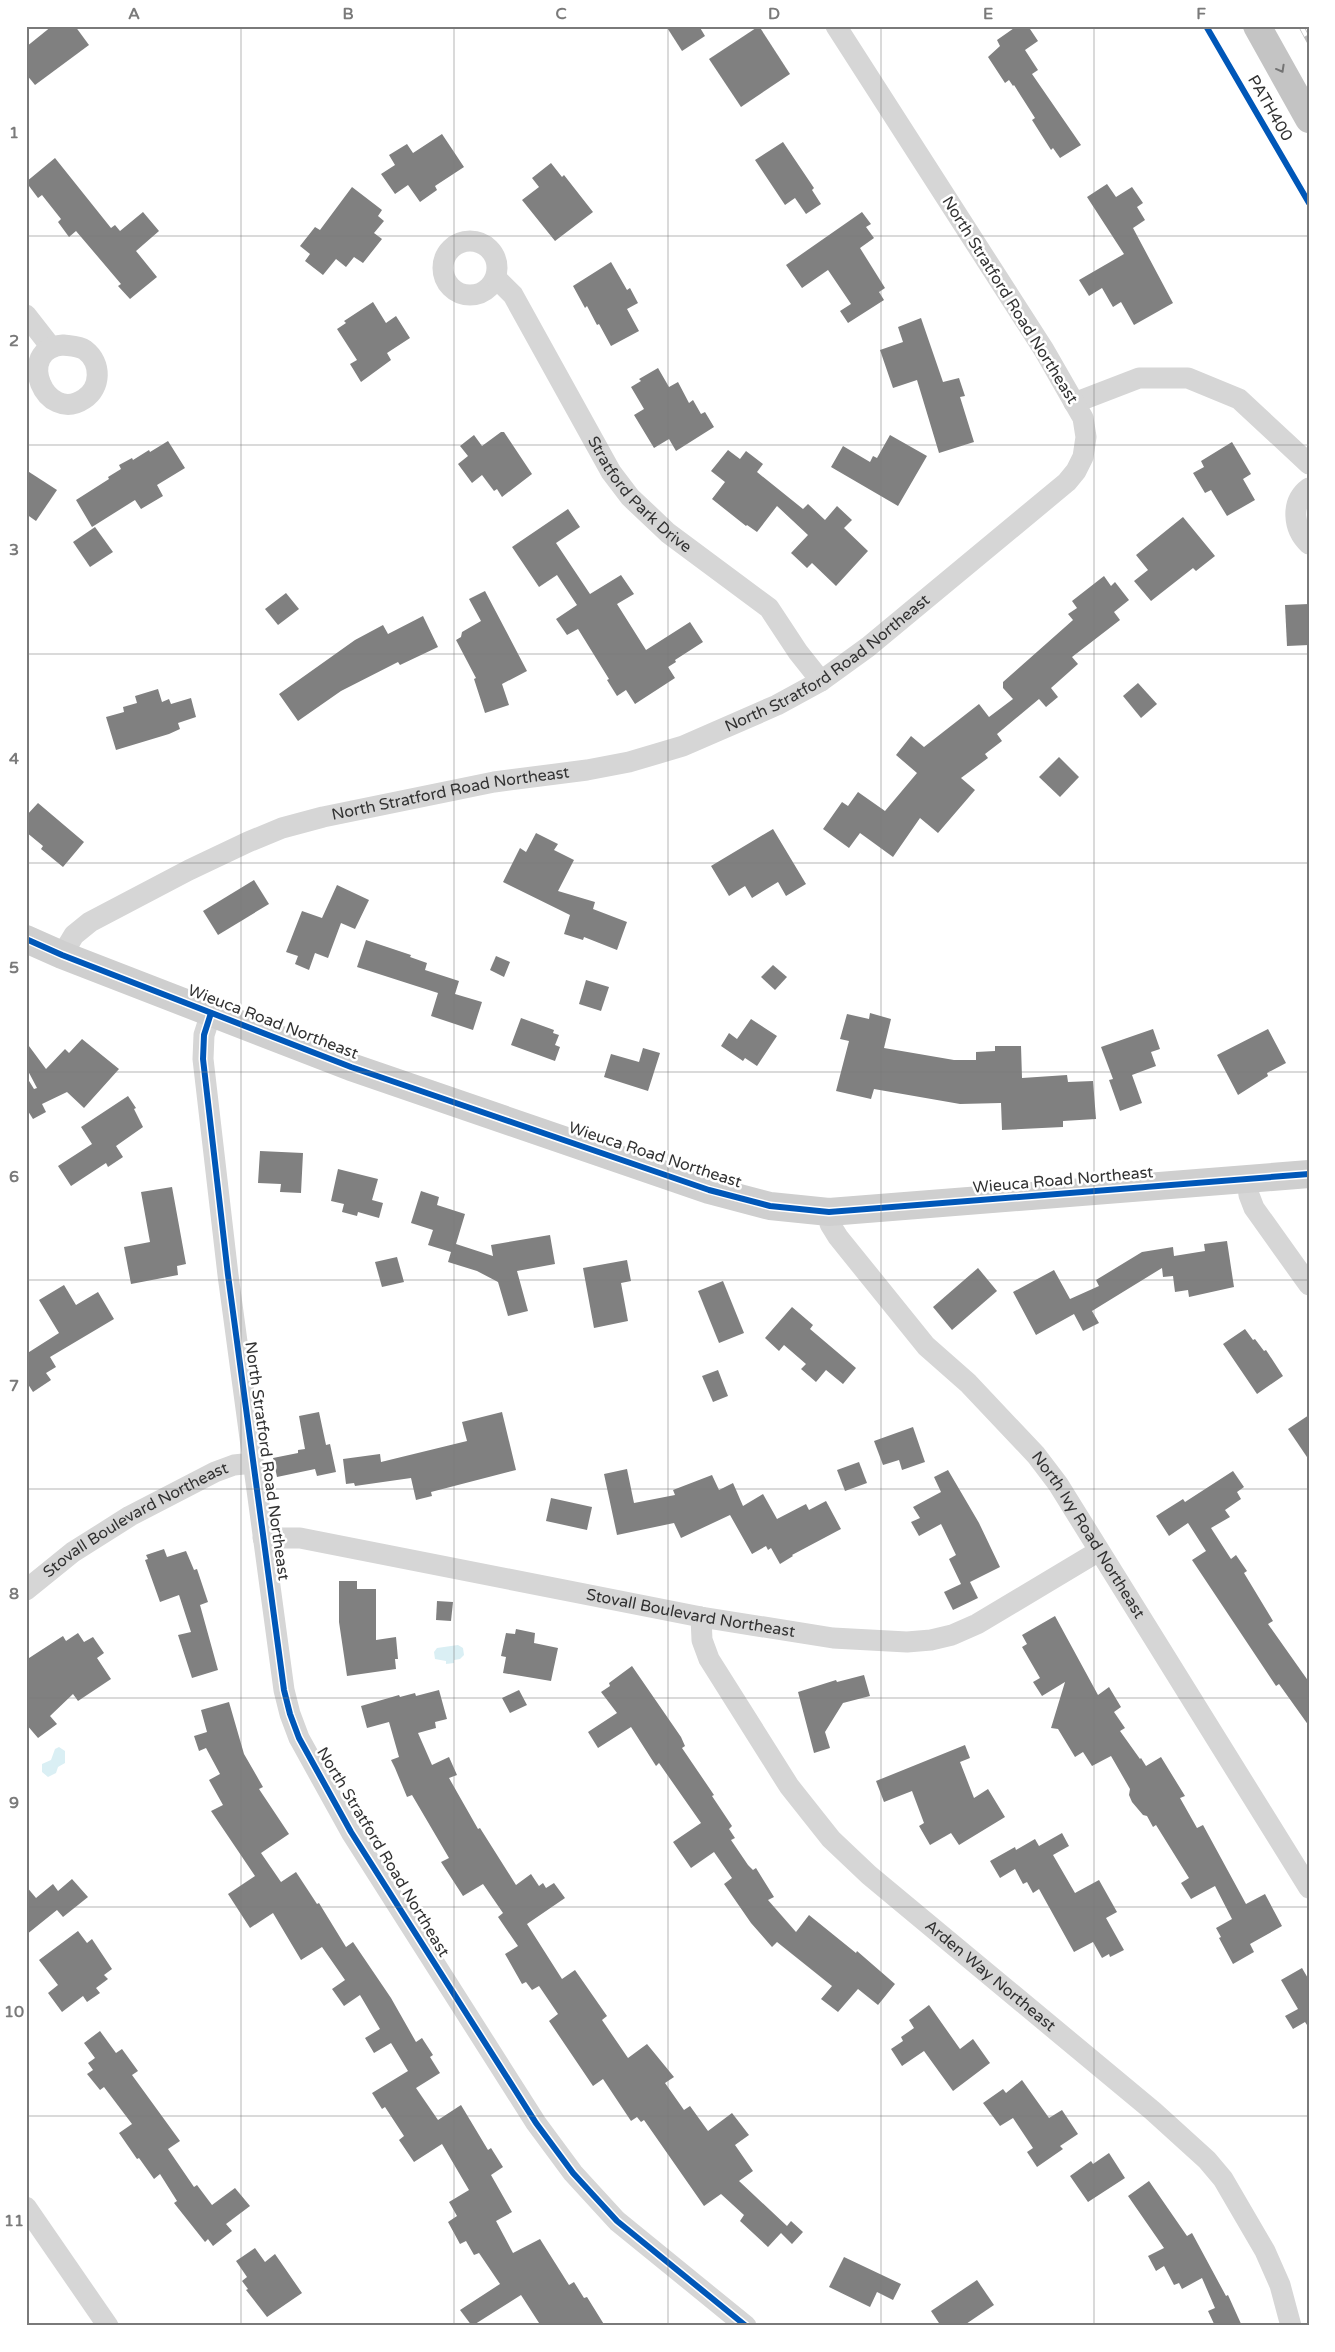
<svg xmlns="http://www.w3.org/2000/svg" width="1335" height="2352" font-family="'Varela Round',sans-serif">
<rect width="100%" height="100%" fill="#fff"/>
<g fill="#daeff4">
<polygon points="458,1645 463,1648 464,1655 460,1659 454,1660 454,1663 446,1664 446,1661 435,1659 434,1652 437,1648"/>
<polygon points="59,1747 65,1751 65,1763 58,1767 56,1773 48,1777 42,1772 42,1764 51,1760 55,1749"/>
</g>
<g fill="#808080">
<polygon points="52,26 75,26 89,45 35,85 26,74 26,47"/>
<polygon points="666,26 699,26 705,36 682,51"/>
<polygon points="759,26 790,74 741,107 709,59"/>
<polygon points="1017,26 1028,26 1038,41 1025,50 1038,70 1032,74 1081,145 1060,158 1053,148 1051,150 1032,120 1035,118 1014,85 1013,86 1009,80 1005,83 988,57 1000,46 997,40"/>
<polygon points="442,134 464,167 435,186 437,190 420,202 408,185 395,194 381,174 395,165 389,155 407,144 413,153"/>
<polygon points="783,142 814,188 812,190 821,204 806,214 795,198 785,205 755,160"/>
<polygon points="55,158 111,228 115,225 120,231 143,212 159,231 136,251 157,277 130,299 118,286 121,284 76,231 69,237 58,222 61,219 42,195 38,198 26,182"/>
<polygon points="551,163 562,177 564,175 593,212 555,241 522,200 539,187 532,178"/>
<polygon points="1107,184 1116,197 1132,187 1143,203 1137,207 1145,220 1133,228 1173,303 1134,325 1121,302 1113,307 1102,288 1089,296 1079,280 1124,254 1087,197"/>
<polygon points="352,187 382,210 378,216 384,221 374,233 382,239 363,263 354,257 346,267 336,259 323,275 305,261 310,254 300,246 315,227 320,230"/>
<polygon points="862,212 871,224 866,227 874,238 860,248 885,288 879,292 884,300 848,323 840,311 851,304 828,270 802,288 786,265"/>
<polygon points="611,262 627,290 630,288 638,303 627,309 639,331 611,346 599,324 597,325 587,306 585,308 573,286"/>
<polygon points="373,302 386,323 396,316 410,338 387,353 391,360 361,382 350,364 357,360 337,329 346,323 344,321"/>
<polygon points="921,318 943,382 959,378 965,396 960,397 974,442 939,453 917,380 893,388 880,350 903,342 898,327"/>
<polygon points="658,368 669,387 678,382 689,403 693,400 701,414 705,412 714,427 676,451 669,439 654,448 634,415 644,409 631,387 641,381 639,379"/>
<polygon points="501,432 504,432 532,474 502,497 497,489 494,491 482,475 472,483 458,464 468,456 460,446 474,435 482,446"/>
<polygon points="890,435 927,456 898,506 831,467 843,446 870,462 873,456 877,458"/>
<polygon points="168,441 185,468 157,485 163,496 141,509 135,500 92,527 76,500 109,479 108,477 121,469 119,465 132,458 133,460 149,450 150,452"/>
<polygon points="1232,442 1251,474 1243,479 1255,500 1227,516 1211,490 1205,493 1193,473 1204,467 1201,461"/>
<polygon points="728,450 740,459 746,451 763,464 757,472 803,509 808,504 825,520 837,506 852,520 844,528 868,551 836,586 812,563 807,568 791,553 808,535 777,506 757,532 747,525 746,526 712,499 725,482 711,471"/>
<polygon points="26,470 57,490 36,521 26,514"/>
<polygon points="568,509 580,527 556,543 590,594 621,575 634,594 617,604 646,650 690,622 703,642 675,660 676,662 668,667 675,678 635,704 626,690 617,696 607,680 609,679 578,629 567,635 556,619 577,605 557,575 539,587 512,547"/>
<polygon points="1183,517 1215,556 1196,571 1193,568 1151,601 1134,581 1148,570 1136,555"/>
<polygon points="95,527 113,552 90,567 73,542"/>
<polygon points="1104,576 1111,586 1115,582 1129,600 1114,612 1120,620 1072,657 1078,664 1051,688 1058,697 1046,707 1039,699 997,734 1002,741 985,754 988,758 961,778 975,790 938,833 920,818 893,857 860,833 849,848 823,829 842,802 848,806 858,792 885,811 917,773 896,755 911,736 924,747 979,704 989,717 1013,699 1003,688 1003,682 1073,620 1068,614 1077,608 1072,601"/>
<polygon points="485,591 527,671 502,684 509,705 485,713 474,679 476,678 456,640 461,637 462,632 481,621 469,599"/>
<polygon points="286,593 299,609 278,625 265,609"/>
<polygon points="1309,604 1309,645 1287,646 1285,605"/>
<polygon points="423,616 438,647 400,665 398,662 341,691 298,721 279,694 355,640 383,625 388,634"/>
<polygon points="1138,683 1157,704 1141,718 1123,696"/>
<polygon points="158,689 162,702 169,699 171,704 191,698 196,717 178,723 180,729 169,734 116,750 106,717 124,712 123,707 137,703 135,696"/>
<polygon points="1059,757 1079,777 1060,797 1039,777"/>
<polygon points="38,803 84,842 63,867 41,849 43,846 26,832 26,816"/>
<polygon points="773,829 806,884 786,896 778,882 752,898 745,886 729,896 711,866"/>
<polygon points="536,833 558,844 554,850 574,860 558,891 595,902 593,909 627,922 617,950 584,937 583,940 564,934 570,915 503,882 520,848 526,852"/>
<polygon points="254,880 269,904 218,935 203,911"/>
<polygon points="337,885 369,900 355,929 341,923 328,958 315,953 309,970 295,964 298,956 286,952 302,911 322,918"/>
<polygon points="366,940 411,955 410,957 427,963 425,970 459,981 455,994 482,1002 473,1030 431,1016 438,993 357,967"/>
<polygon points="496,956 510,962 504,977 490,970"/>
<polygon points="773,965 787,977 775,990 761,977"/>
<polygon points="586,980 609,987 601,1011 579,1004"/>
<polygon points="870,1013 891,1019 884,1048 954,1060 976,1060 976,1052 995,1051 995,1046 1021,1046 1022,1078 1067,1075 1068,1082 1093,1081 1096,1119 1063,1121 1063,1127 1002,1130 1001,1103 960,1104 874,1089 871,1099 836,1091 849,1041 840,1039 847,1014 869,1019"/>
<polygon points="521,1018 554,1030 553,1033 559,1035 555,1045 560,1047 555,1061 511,1045"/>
<polygon points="751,1019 777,1036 757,1066 745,1058 743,1061 721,1046 729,1033 737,1039"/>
<polygon points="1153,1029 1160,1049 1151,1052 1156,1066 1132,1075 1142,1103 1120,1111 1109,1080 1113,1079 1101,1047"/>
<polygon points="1268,1029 1286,1063 1267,1073 1268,1076 1238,1095 1217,1055"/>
<polygon points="82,1039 119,1069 84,1108 67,1092 42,1104 46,1112 33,1119 28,1111 26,1112 26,1076 34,1089 37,1088 26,1067 26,1042 46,1069 65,1049 69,1053"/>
<polygon points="643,1048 660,1053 648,1091 604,1077 611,1054 639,1062"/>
<polygon points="128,1096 136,1108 134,1109 143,1127 116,1146 123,1157 108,1167 106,1163 71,1186 58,1166 92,1144 81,1127"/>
<polygon points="260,1151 303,1153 301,1193 280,1192 281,1184 258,1183"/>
<polygon points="338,1169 378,1179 372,1200 383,1203 379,1218 358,1212 357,1216 342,1212 344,1204 331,1201"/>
<polygon points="172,1187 186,1264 177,1266 178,1275 131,1284 124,1247 150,1242 141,1192"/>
<polygon points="421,1191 439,1197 437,1205 465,1214 456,1244 493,1256 491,1245 550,1235 555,1264 517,1271 528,1311 508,1316 498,1282 477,1271 448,1262 451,1252 428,1245 433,1230 411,1223"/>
<polygon points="1227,1241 1234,1287 1189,1297 1188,1290 1175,1292 1173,1276 1163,1277 1162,1268 1092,1311 1099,1323 1083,1331 1074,1314 1036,1335 1013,1292 1054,1270 1070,1299 1099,1286 1096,1280 1142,1252 1173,1247 1174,1256 1205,1251 1204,1244"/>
<polygon points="397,1257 404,1282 382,1287 375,1262"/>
<polygon points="627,1260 631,1281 621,1283 628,1321 594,1328 583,1268"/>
<polygon points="978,1268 997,1291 952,1330 933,1307"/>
<polygon points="723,1281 744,1333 719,1343 698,1291"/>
<polygon points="64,1285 76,1305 98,1292 114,1319 50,1357 56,1367 46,1373 51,1380 33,1392 26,1381 26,1354 59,1333 39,1300"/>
<polygon points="792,1307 813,1325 810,1329 856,1368 843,1384 826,1370 816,1382 801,1369 806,1364 784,1345 779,1351 765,1338"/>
<polygon points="1245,1329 1253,1340 1255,1339 1264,1351 1266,1350 1283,1376 1257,1394 1223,1344"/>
<polygon points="718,1370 728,1396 713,1402 702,1376"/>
<polygon points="319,1412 326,1445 330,1444 336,1472 317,1476 315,1469 277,1477 273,1458 298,1453 298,1450 305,1449 299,1416"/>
<polygon points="502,1412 516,1470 431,1492 432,1496 416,1500 411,1478 355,1486 354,1483 346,1484 343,1459 380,1454 381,1462 467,1441 462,1422"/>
<polygon points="1309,1415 1309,1460 1288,1429"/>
<polygon points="913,1427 925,1462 902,1470 899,1460 883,1465 874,1441"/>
<polygon points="859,1462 867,1483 845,1491 837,1470"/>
<polygon points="627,1469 634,1503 675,1495 673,1490 712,1475 719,1490 733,1483 743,1506 763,1494 777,1519 806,1504 809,1510 826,1501 841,1529 792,1555 793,1556 780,1564 771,1548 768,1550 766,1546 752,1554 730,1515 681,1538 674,1523 617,1535 604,1474"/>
<polygon points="948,1470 979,1523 1000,1567 970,1582 978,1598 953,1610 944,1592 961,1584 949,1559 956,1555 941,1524 919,1536 911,1522 920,1518 913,1507 941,1492 934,1477"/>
<polygon points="1233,1471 1244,1487 1237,1492 1241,1499 1225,1510 1230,1517 1211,1528 1231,1559 1236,1555 1247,1571 1244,1573 1273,1621 1268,1624 1309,1682 1309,1726 1279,1684 1276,1686 1192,1560 1206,1551 1188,1523 1169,1536 1156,1516 1183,1499 1185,1502"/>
<polygon points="551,1498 592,1507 587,1530 546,1521"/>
<polygon points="164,1549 167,1557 186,1551 194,1570 197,1569 208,1602 200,1605 218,1670 192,1678 178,1635 191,1632 179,1595 160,1602 145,1560 148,1559 146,1555"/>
<polygon points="339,1581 357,1581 357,1589 376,1589 376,1640 396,1637 398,1659 395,1659 396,1669 347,1676 339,1622"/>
<polygon points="437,1601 453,1602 451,1621 436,1620"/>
<polygon points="1055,1616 1098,1695 1109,1687 1121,1707 1114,1712 1125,1728 1120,1731 1140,1759 1141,1758 1146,1766 1161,1757 1185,1796 1180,1798 1197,1828 1203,1825 1246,1904 1265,1894 1282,1926 1250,1944 1254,1952 1233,1964 1219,1938 1221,1937 1216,1928 1232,1919 1215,1886 1191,1899 1181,1883 1189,1878 1156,1825 1153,1827 1147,1816 1143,1815 1132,1802 1129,1795 1130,1789 1111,1756 1092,1766 1083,1752 1075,1757 1058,1729 1051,1728 1065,1682 1042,1696 1033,1682 1040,1678 1022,1647 1027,1644 1022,1635"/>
<polygon points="516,1629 535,1633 534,1643 558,1648 551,1681 503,1673 506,1657 501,1656 506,1633 515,1634"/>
<polygon points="78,1633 84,1642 93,1637 104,1653 97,1658 111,1679 78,1701 73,1694 50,1716 57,1724 38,1738 26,1724 26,1660 63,1636 66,1641"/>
<polygon points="632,1666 681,1737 685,1746 682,1748 714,1795 712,1796 732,1826 729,1829 735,1838 731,1840 748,1865 753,1870 756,1868 774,1897 768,1900 796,1932 809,1915 856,1953 857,1951 895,1984 878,2005 858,1989 838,2012 821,1999 832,1986 777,1942 772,1947 751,1923 724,1884 732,1878 714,1852 691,1868 673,1842 701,1823 659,1763 656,1766 631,1727 598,1748 588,1732 617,1713 601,1692 610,1686 609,1683"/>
<polygon points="864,1675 870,1696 843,1703 825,1732 830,1748 814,1753 798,1692 836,1680 837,1682"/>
<polygon points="439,1690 447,1719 435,1722 436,1728 418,1733 432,1765 449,1757 457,1775 449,1778 478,1829 480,1828 516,1885 531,1874 539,1886 543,1883 546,1888 554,1883 565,1898 527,1924 562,1979 575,1970 607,2016 602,2020 628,2058 647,2044 674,2077 665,2083 684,2110 690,2106 708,2131 732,2113 749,2135 735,2145 753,2171 739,2181 787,2226 791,2221 803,2232 792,2244 781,2233 768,2247 740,2221 744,2215 721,2194 704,2206 644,2120 641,2122 637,2117 631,2121 603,2079 593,2086 549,2021 558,2014 539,1986 532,1990 526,1982 522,1984 505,1954 518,1946 498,1917 503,1913 483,1884 463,1896 441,1862 449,1858 412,1795 407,1797 395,1768 391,1760 399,1757 389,1722 367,1728 361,1706 399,1695 400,1697 415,1693 416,1696"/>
<polygon points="519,1690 527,1705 510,1713 502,1698"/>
<polygon points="229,1702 244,1754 263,1787 259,1789 289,1834 261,1853 281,1882 296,1872 317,1904 319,1903 346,1947 353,1942 391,1998 416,2042 422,2038 433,2055 430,2057 440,2073 416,2088 438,2120 461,2105 488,2150 491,2148 503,2167 491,2175 512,2212 496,2221 513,2253 540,2239 569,2285 574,2282 584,2298 587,2297 605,2326 541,2326 521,2295 472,2326 460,2310 500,2284 479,2253 474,2255 466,2241 460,2244 448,2222 457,2216 449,2202 469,2190 442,2144 414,2162 399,2140 404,2136 385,2107 382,2109 372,2093 408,2071 391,2043 374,2053 365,2038 380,2029 360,1995 344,2006 332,1989 345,1980 322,1947 301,1960 273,1913 250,1928 228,1894 255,1876 211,1811 223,1805 209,1780 220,1774 206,1748 199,1751 194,1736 207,1732 201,1710"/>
<polygon points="965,1745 970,1758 960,1762 974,1798 988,1789 1005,1817 959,1845 951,1833 930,1845 919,1826 924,1823 912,1791 884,1802 876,1781"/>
<polygon points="1062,1833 1069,1846 1053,1855 1075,1893 1099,1880 1117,1912 1106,1918 1124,1950 1110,1957 1109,1954 1102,1958 1093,1942 1074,1952 1039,1889 1033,1893 1027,1882 1023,1884 1015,1869 1000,1878 990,1861 1015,1847 1016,1850 1035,1839 1039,1846"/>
<polygon points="72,1879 88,1897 63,1917 57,1910 26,1935 26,1886 36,1898 53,1884 58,1891"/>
<polygon points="78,1931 87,1943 92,1939 112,1969 104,1975 108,1979 96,1988 100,1993 87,2002 83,1996 62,2012 48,1993 58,1985 39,1960"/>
<polygon points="1302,1968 1309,1980 1309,2028 1305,2022 1293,2029 1285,2016 1298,2009 1281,1980"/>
<polygon points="929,2005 960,2049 973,2039 990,2063 953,2091 924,2051 902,2066 891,2049 903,2041 901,2037 914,2028 909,2020"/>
<polygon points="100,2031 116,2053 122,2049 138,2071 132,2075 180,2141 168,2149 194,2187 197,2185 212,2205 235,2188 250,2206 226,2224 232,2231 213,2246 208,2239 205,2242 174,2203 177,2201 160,2174 154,2179 139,2158 137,2159 119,2133 132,2124 104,2087 100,2090 87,2074 93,2070 88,2063 95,2058 84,2043"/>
<polygon points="1022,2080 1049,2118 1062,2110 1078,2134 1060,2146 1063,2149 1037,2167 1027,2152 1033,2148 1013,2118 1000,2126 983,2103 1003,2089 1006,2093"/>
<polygon points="1109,2153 1125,2178 1088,2202 1070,2176 1091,2161 1093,2164"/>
<polygon points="1149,2181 1187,2236 1192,2233 1226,2296 1228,2295 1242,2326 1215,2326 1208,2311 1215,2308 1202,2278 1182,2289 1179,2283 1174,2285 1164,2266 1156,2271 1148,2256 1164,2248 1128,2196"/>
<polygon points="255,2248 265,2262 275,2254 302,2293 267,2317 246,2290 248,2289 242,2281 247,2277 236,2261"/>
<polygon points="844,2257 901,2284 893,2300 877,2292 870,2307 829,2287"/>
<polygon points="977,2280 994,2305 963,2326 941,2326 931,2311"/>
</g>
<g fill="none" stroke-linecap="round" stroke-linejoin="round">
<g stroke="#d6d6d6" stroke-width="21">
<circle cx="470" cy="268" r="27"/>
<path id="s1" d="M496 278 513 295 611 472 630 497 668 533 769 608 798 652 821 681"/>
<polyline points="26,315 51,347"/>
<path d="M63 345C70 346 79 346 85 350 102 363 101 388 84 399 45 425 14 349 63 345Z"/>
<polyline points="1074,403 1139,378 1188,378 1239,399 1309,464"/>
<path d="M1309 488C1290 502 1293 529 1309 544"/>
<path id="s2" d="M62 955 74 935 90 922 189 870 248 842 282 828 323 817 494 782 587 770 629 762 683 746 777 705 821 681 868 647 1067 482 1076 471 1083 457 1086 437 1083 418 1044 350 836 26"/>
<polyline points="211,1013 204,1035 203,1059 228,1275 284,1690 290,1714 299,1738 351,1832 536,2123 573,2173 617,2221 746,2326"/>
<polyline points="1247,1179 1249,1195 1254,1208 1309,1285"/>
<path id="s3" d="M829 1212 830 1224 838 1237 926 1346 968 1383 1036 1455 1058 1484 1309 1888"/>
<path id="s4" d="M263 1538H300L701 1617 833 1638 907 1642 931 1640 952 1635 977 1624 1099 1551"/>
<path id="s5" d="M26 1590 73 1552 130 1516 215 1472 234 1465 253 1463"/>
<path id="s6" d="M701 1617 702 1640 709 1659 789 1786 831 1839 869 1875 1153 2111 1207 2160 1223 2179 1265 2251 1280 2285 1291 2326"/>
<polyline points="26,2207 108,2326"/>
</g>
<polyline stroke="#cfcfcf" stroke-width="28" points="26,939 62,955 351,1067 709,1190 770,1206 829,1212 1309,1174"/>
<polyline stroke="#c4c4c4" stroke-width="28" points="1257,26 1309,119"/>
<g stroke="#bebebe" stroke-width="5.5">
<polyline id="rail" points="1301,26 1309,41"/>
</g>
<use href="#rail" stroke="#fff" stroke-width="4" stroke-dasharray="11" stroke-linecap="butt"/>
<g stroke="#fff" stroke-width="9">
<g id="cycleway">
<polyline points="1206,26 1309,203"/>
<polyline points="26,939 62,955 351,1067 709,1190 770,1206 829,1212 1309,1174"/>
<polyline points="211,1013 204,1035 203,1059 228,1275 284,1690 290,1714 299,1738 351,1832 536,2123 573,2173 617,2221 746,2326"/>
</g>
</g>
<use href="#cycleway" stroke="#0057b8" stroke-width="6"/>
</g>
<defs><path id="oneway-chevron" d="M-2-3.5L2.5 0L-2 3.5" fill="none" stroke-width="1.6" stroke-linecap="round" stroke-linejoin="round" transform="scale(1.25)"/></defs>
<use stroke="#747474" href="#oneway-chevron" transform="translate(1281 69) rotate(61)"/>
<path fill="none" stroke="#7a7a7a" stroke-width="1" stroke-opacity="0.55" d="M241 26V2326M454 26V2326M668 26V2326M881 26V2326M1094 26V2326M26 236H1309M26 445H1309M26 654H1309M26 863H1309M26 1072H1309M26 1280H1309M26 1489H1309M26 1698H1309M26 1907H1309M26 2116H1309"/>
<g text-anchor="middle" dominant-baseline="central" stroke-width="5" stroke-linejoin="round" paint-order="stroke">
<g font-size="16" fill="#323232" stroke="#fff">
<text transform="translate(1270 108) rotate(60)">PATH400</text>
<text transform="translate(1010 300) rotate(58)">North Stratford Road Northeast</text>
<text stroke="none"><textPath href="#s1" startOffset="262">Stratford Park Drive</textPath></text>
<text stroke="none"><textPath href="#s2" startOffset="835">North Stratford Road Northeast</textPath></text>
<text stroke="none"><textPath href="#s2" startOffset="430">North Stratford Road Northeast</textPath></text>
<text transform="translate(273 1022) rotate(21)">Wieuca Road Northeast</text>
<text transform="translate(655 1155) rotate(18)">Wieuca Road Northeast</text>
<text transform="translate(1063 1180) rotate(-5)">Wieuca Road Northeast</text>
<text transform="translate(267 1461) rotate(82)">North Stratford Road Northeast</text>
<text stroke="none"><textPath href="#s5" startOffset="131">Stovall Boulevard Northeast</textPath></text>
<text stroke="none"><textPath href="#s3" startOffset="418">North Ivy Road Northeast</textPath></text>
<text stroke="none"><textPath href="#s4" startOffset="435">Stovall Boulevard Northeast</textPath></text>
<text transform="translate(383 1852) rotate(59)">North Stratford Road Northeast</text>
<text stroke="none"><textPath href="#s6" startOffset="471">Arden Way Northeast</textPath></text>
</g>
</g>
<rect width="1335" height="2352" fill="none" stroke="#ffffff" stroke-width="55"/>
<rect x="28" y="28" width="1280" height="2296" fill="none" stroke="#7a7a7a" stroke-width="2"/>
<g font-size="16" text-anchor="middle" font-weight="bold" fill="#7a7a7a">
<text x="134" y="19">A</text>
<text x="348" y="19">B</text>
<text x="561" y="19">C</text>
<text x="774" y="19">D</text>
<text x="988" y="19">E</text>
<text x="1201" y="19">F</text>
<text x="14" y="138">1</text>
<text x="14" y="346">2</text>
<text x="14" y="555">3</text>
<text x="14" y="764">4</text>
<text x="14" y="973">5</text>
<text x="14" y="1182">6</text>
<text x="14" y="1391">7</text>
<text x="14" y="1599">8</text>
<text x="14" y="1808">9</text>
<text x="14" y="2017">10</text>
<text x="14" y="2226">11</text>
</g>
</svg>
